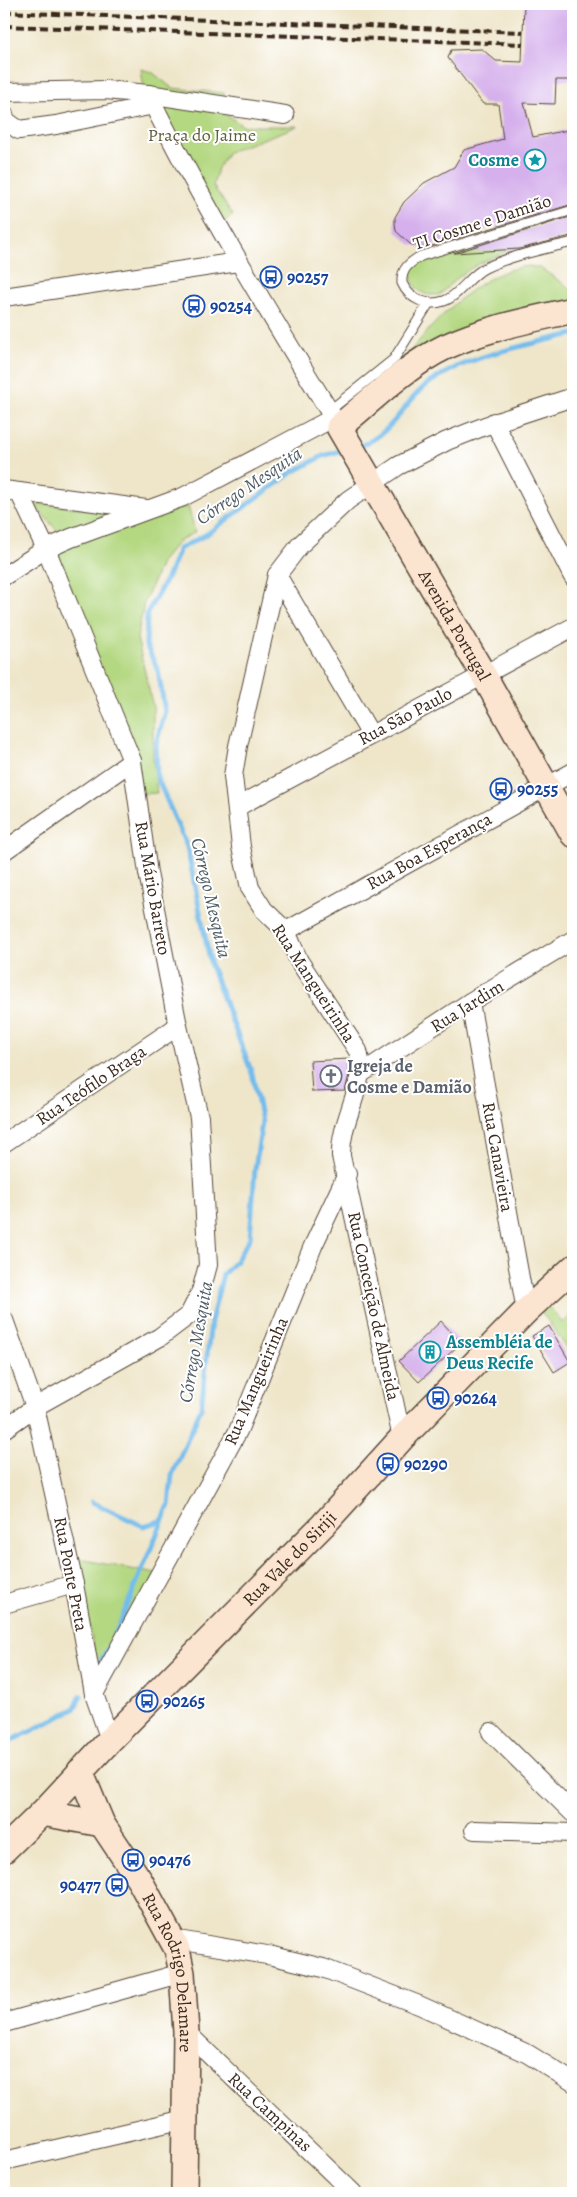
<svg xmlns="http://www.w3.org/2000/svg" width="577" height="2197" font-family="Alegreya,serif">
<rect width="100%" height="100%" fill="#fff"/>
<filter id="ink" filterUnits="userSpaceOnUse"><feTurbulence type="fractalNoise" baseFrequency=".02" numOctaves="2"/><feDisplacementMap in="SourceGraphic" scale="10" xChannelSelector="R" yChannelSelector="G"/><feConvolveMatrix kernelMatrix="1 2 1 2 8 2 1 2 1" color-interpolation-filters="sRGB"/></filter>
<filter id="wash" filterUnits="userSpaceOnUse"><feTurbulence type="fractalNoise" baseFrequency=".0096" numOctaves="4" result="noise"/><feDisplacementMap in="SourceGraphic" scale="20" xChannelSelector="R" yChannelSelector="G"/><feGaussianBlur stdDeviation="1.12" result="paint"/><feColorMatrix in="noise" values="0 0 0 0 0 0 0 0 0 0 0 0 0 0 0 0 0 1.4 0 .05"/><feComposite in="paint" operator="in"/></filter>
<g filter="url(#wash)">
<rect width="100%" height="100%" fill="#efe6ca"/>
<g fill="#b4d881" stroke="#788150">
<polygon points="141,69 152,72 172,88 224,93 223,112 243,126 298,126 228,152 218,168 213,186 233,215 219,226 145,96"/>
<path d="M573 218V235C525 247 475 254 441 294 422 299 410 287 411 268L425 257Z"/>
<path d="M529 266 540 268 573 290V302L400 364C430 326 478 270 529 266Z"/>
<polygon points="33,503 119,512 60,534"/>
<polygon points="188,506 195,532 178,542 162,561 144,603 137,638 153,707 153,757 157,793 140,794 57,549"/>
<polygon points="547,1305 563,1323 573,1313 573,1357 541,1311"/>
<polygon points="75,1558 156,1574 99,1673"/>
</g>
<g fill="none" stroke-linecap="round" stroke-linejoin="round">
<g stroke="#73bceb" stroke-width="5">
<path d="M359 446C392 436 403 402 429 383 470 354 525 346 573 334"/>
<polyline points="92,1502 143,1526 161,1521"/>
<polyline points="100,1662 112,1642 169,1505 172,1475 201,1408 211,1321 223,1274 236,1261 250,1238 255,1169 262,1122 252,1073 211,966 187,847 157,777 156,744 165,711 158,670 146,645 147,613 168,576 179,549 207,534 291,473 323,456 343,450"/>
<polyline points="4,1748 9,1742 74,1709 81,1696"/>
</g>
</g>
<g id="blocks">
<g fill="#d5b0ec">
<polygon points="524,4 573,4 573,80 556,80 555,104 524,103 533,137 573,129 573,204 425,248 410,244 396,231 395,223 395,217 404,202 424,183 454,167 464,150 503,139 498,104 483,104 448,58 451,50 482,49 496,61 522,62"/>
<polygon points="573,216 573,235 567,237 519,249 454,253"/>
<polygon points="349,1059 349,1075 345,1091 312,1092 310,1061"/>
<polygon points="441,1321 461,1343 419,1382 399,1361"/>
<polygon points="549,1326 570,1362 554,1372 532,1336"/>
</g>
</g>
</g>
<g filter="url(#ink)">
<use href="#blocks" fill-opacity="0" stroke="#564638" stroke-width="1"/>
<g fill="none" stroke-linecap="round" stroke-linejoin="round">
<g stroke="#564638" stroke-width="11">
<g id="lane">
<path d="M573 210 421 256C409 263 401 269 402 283 409 299 427 307 444 301 459 296 470 275 485 268 513 255 544 249 573 242"/>
<polyline points="329,411 394,359 429,303"/>
</g>
</g>
<g stroke="#564638" stroke-width="20">
<g id="street">
<polyline points="4,92 106,90 148,94 285,115"/>
<path d="M148 94C205 209 272 318 339 427"/>
<polyline points="4,114 6,121 19,130 56,125 154,105"/>
<polyline points="4,297 238,262"/>
<polyline points="494,422 573,577"/>
<polyline points="4,490 146,509"/>
<polyline points="277,575 371,735"/>
<polyline points="4,576 46,549 71,538 183,497 333,418"/>
<polyline points="237,807 573,627"/>
<polyline points="4,851 132,761"/>
<polyline points="286,931 573,772"/>
<polyline points="470,1002 526,1311"/>
<polyline points="362,1073 470,1002 573,940"/>
<polyline points="4,1143 178,1026"/>
<polyline points="4,1320 35,1407 74,1584 94,1694 110,1740"/>
<polyline points="4,1429 35,1407 160,1337 189,1315 201,1291 208,1265 199,1117 178,1026 148,873 132,761 46,549 19,492"/>
<path d="M402 1438 341 1156C340 1118 368 1084 358 1051L299 961 286 931 264 910 250 888 241 847 233 776 238 746 277 575 300 545 348 500 398 466 447 441 485 426 573 397"/>
<polyline points="4,1604 74,1584"/>
<polyline points="94,1694 238,1431 313,1246 347,1174"/>
<polyline points="491,1732 573,1813"/>
<polyline points="474,1830 573,1833"/>
<polyline points="172,1939 273,1956 323,1968 419,2005 528,2054 573,2082"/>
<polyline points="4,2023 182,1973"/>
<polyline points="186,2032 353,2193"/>
<polyline points="4,2161 185,2119"/>
</g>
</g>
<g stroke="#564638" stroke-width="28">
<g id="secondary">
<path id="s1" d="M573 310C530 320 486 328 445 347 406 366 372 400 339 427L483 674 573 834"/>
<path id="s2" d="M80 1771 102 1824 140 1881 177 1949 182 1973 186 2032 184 2193"/>
<polyline points="42,1813 102,1824"/>
<path id="s3" d="M4 1850 42 1813 110 1740 323 1525 402 1438 526 1311 573 1268"/>
</g>
</g>
<use href="#lane" stroke="#fff" stroke-width="9"/>
<use href="#street" stroke="#fff" stroke-width="18"/>
<use href="#secondary" stroke="#fce5d0" stroke-width="25"/>
<g stroke="#3b2a1e" stroke-width="4" stroke-dasharray="8 4" stroke-linecap="butt">
<polyline points="4,12 523,32"/>
<polyline points="4,26 523,44"/>
</g>
</g>
</g>
<defs>
<g id="sight-ring" transform="scale(1.125)"><circle r="9.5" fill="#fff" stroke="#0f9aa8" stroke-width="1.5"/><path d="M0-6L1.8-2.2L6-1.7L2.9 1.2L3.7 5.4L0 3.3L-3.7 5.4L-2.9 1.2L-6-1.7L-1.8-2.2Z" fill="#0f9aa8"/></g>
<g id="bus-ring" transform="scale(1.125)"><circle r="9.5" fill="#fff" stroke="#1a4fb4" stroke-width="1.5"/><path d="M-5-6H5V4H4V6H2V4H-2V6H-4V4H-5ZM-3.5-4V0h7V-4ZM-3.5 1.2v1.5H-2V1.2ZM2 1.2v1.5H3.5V1.2Z" fill="#1a4fb4"/></g>
<g id="church-ring" transform="scale(1.125)"><circle r="9.5" fill="#fff" stroke="#6b7280" stroke-width="1.5"/><path d="M-1.2-6h2.4v3.5h3.3v2.4h-3.3V6h-2.4V-.1h-3.3v-2.4h3.3Z" fill="#6b7280"/></g>
<g id="building-ring" transform="scale(1.125)"><circle r="9.5" fill="#fff" stroke="#0f9aa8" stroke-width="1.5"/><path d="M-4-6H4V6H1V3H-1V6H-4ZM-2.5-4.3h1.7v1.8h-1.7ZM.8-4.3h1.7v1.8H.8ZM-2.5-1h1.7V.8h-1.7ZM.8-1h1.7V.8H.8Z" fill="#0f9aa8"/></g>
</defs>
<g fill-rule="evenodd">
<use href="#sight-ring" x="535" y="160"/>
<use href="#bus-ring" x="271" y="277"/>
<use href="#bus-ring" x="194" y="306"/>
<use href="#bus-ring" x="501" y="789"/>
<use href="#church-ring" x="331" y="1076"/>
<use href="#building-ring" x="430" y="1352"/>
<use href="#bus-ring" x="438" y="1398"/>
<use href="#bus-ring" x="388" y="1464"/>
<use href="#bus-ring" x="147" y="1701"/>
<use href="#bus-ring" x="133" y="1860"/>
<use href="#bus-ring" x="117" y="1885"/>
</g>
<g text-anchor="middle" dominant-baseline="central" stroke-width="4" stroke-linejoin="round" paint-order="stroke">
<g font-size="18" fill="#5f5e3c" stroke="#fff">
<text x="202" y="135">Praça do Jaime</text>
</g>
<g font-size="18" font-weight="bold" fill="#0d838f" stroke="#fff" text-anchor="end">
<text x="519" y="160">Cosme</text>
<text x="446" y="1342" text-anchor="start">Assembléia de<tspan x="446" dy="21">Deus Recife</tspan></text>
</g>
<g font-size="18" fill="#3b2a1e" stroke="#fff">
<text transform="translate(482 222) rotate(-18)">TI Cosme e Damião</text>
<text stroke="none"><textPath href="#s1" startOffset="496">Avenida Portugal</textPath></text>
<text transform="translate(405 716) rotate(-28)">Rua São Paulo</text>
<text transform="translate(429 851) rotate(-29)">Rua Boa Esperança</text>
<text transform="translate(153 888) rotate(80)">Rua Mário Barreto</text>
<text transform="translate(314 983) rotate(57)">Rua Mangueirinha</text>
<text transform="translate(467 1006) rotate(-32)">Rua Jardim</text>
<text transform="translate(91 1085) rotate(-34)">Rua Teófilo Braga</text>
<text transform="translate(498 1157) rotate(80)">Rua Canavieira</text>
<text transform="translate(374 1306) rotate(78)">Rua Conceição de Almeida</text>
<text transform="translate(256 1381) rotate(-67)">Rua Mangueirinha</text>
<text stroke="none"><textPath href="#s3" startOffset="408">Rua Vale do Siriji</textPath></text>
<text transform="translate(71 1574) rotate(79)">Rua Ponte Preta</text>
<text stroke="none"><textPath href="#s2" startOffset="224">Rua Rodrigo Delamare</textPath></text>
<text transform="translate(270 2112) rotate(43)">Rua Campinas</text>
</g>
<g font-size="18" font-weight="bold" fill="#164399" stroke="#fff" text-anchor="start">
<text x="287" y="277">90257</text>
<text x="210" y="306">90254</text>
<text x="517" y="789">90255</text>
<text x="454" y="1398">90264</text>
<text x="404" y="1464">90290</text>
<text x="163" y="1701">90265</text>
<text x="149" y="1860">90476</text>
<text x="101" y="1885" text-anchor="end">90477</text>
</g>
<g font-size="18" font-weight="bold" fill="#5b616d" stroke="#fff" text-anchor="start">
<text x="347" y="1066">Igreja de<tspan x="347" dy="21">Cosme e Damião</tspan></text>
</g>
<g font-size="19" font-style="italic" fill="#4f5d66" stroke="#fff">
<text transform="translate(249 486) rotate(-34)">Córrego Mesquita</text>
<text transform="translate(211 898) rotate(77)">Córrego Mesquita</text>
<text transform="translate(196 1342) rotate(-80)">Córrego Mesquita</text>
</g>
</g>
<rect width="577" height="2197" fill="none" stroke="#fff" stroke-width="20"/>
</svg>
